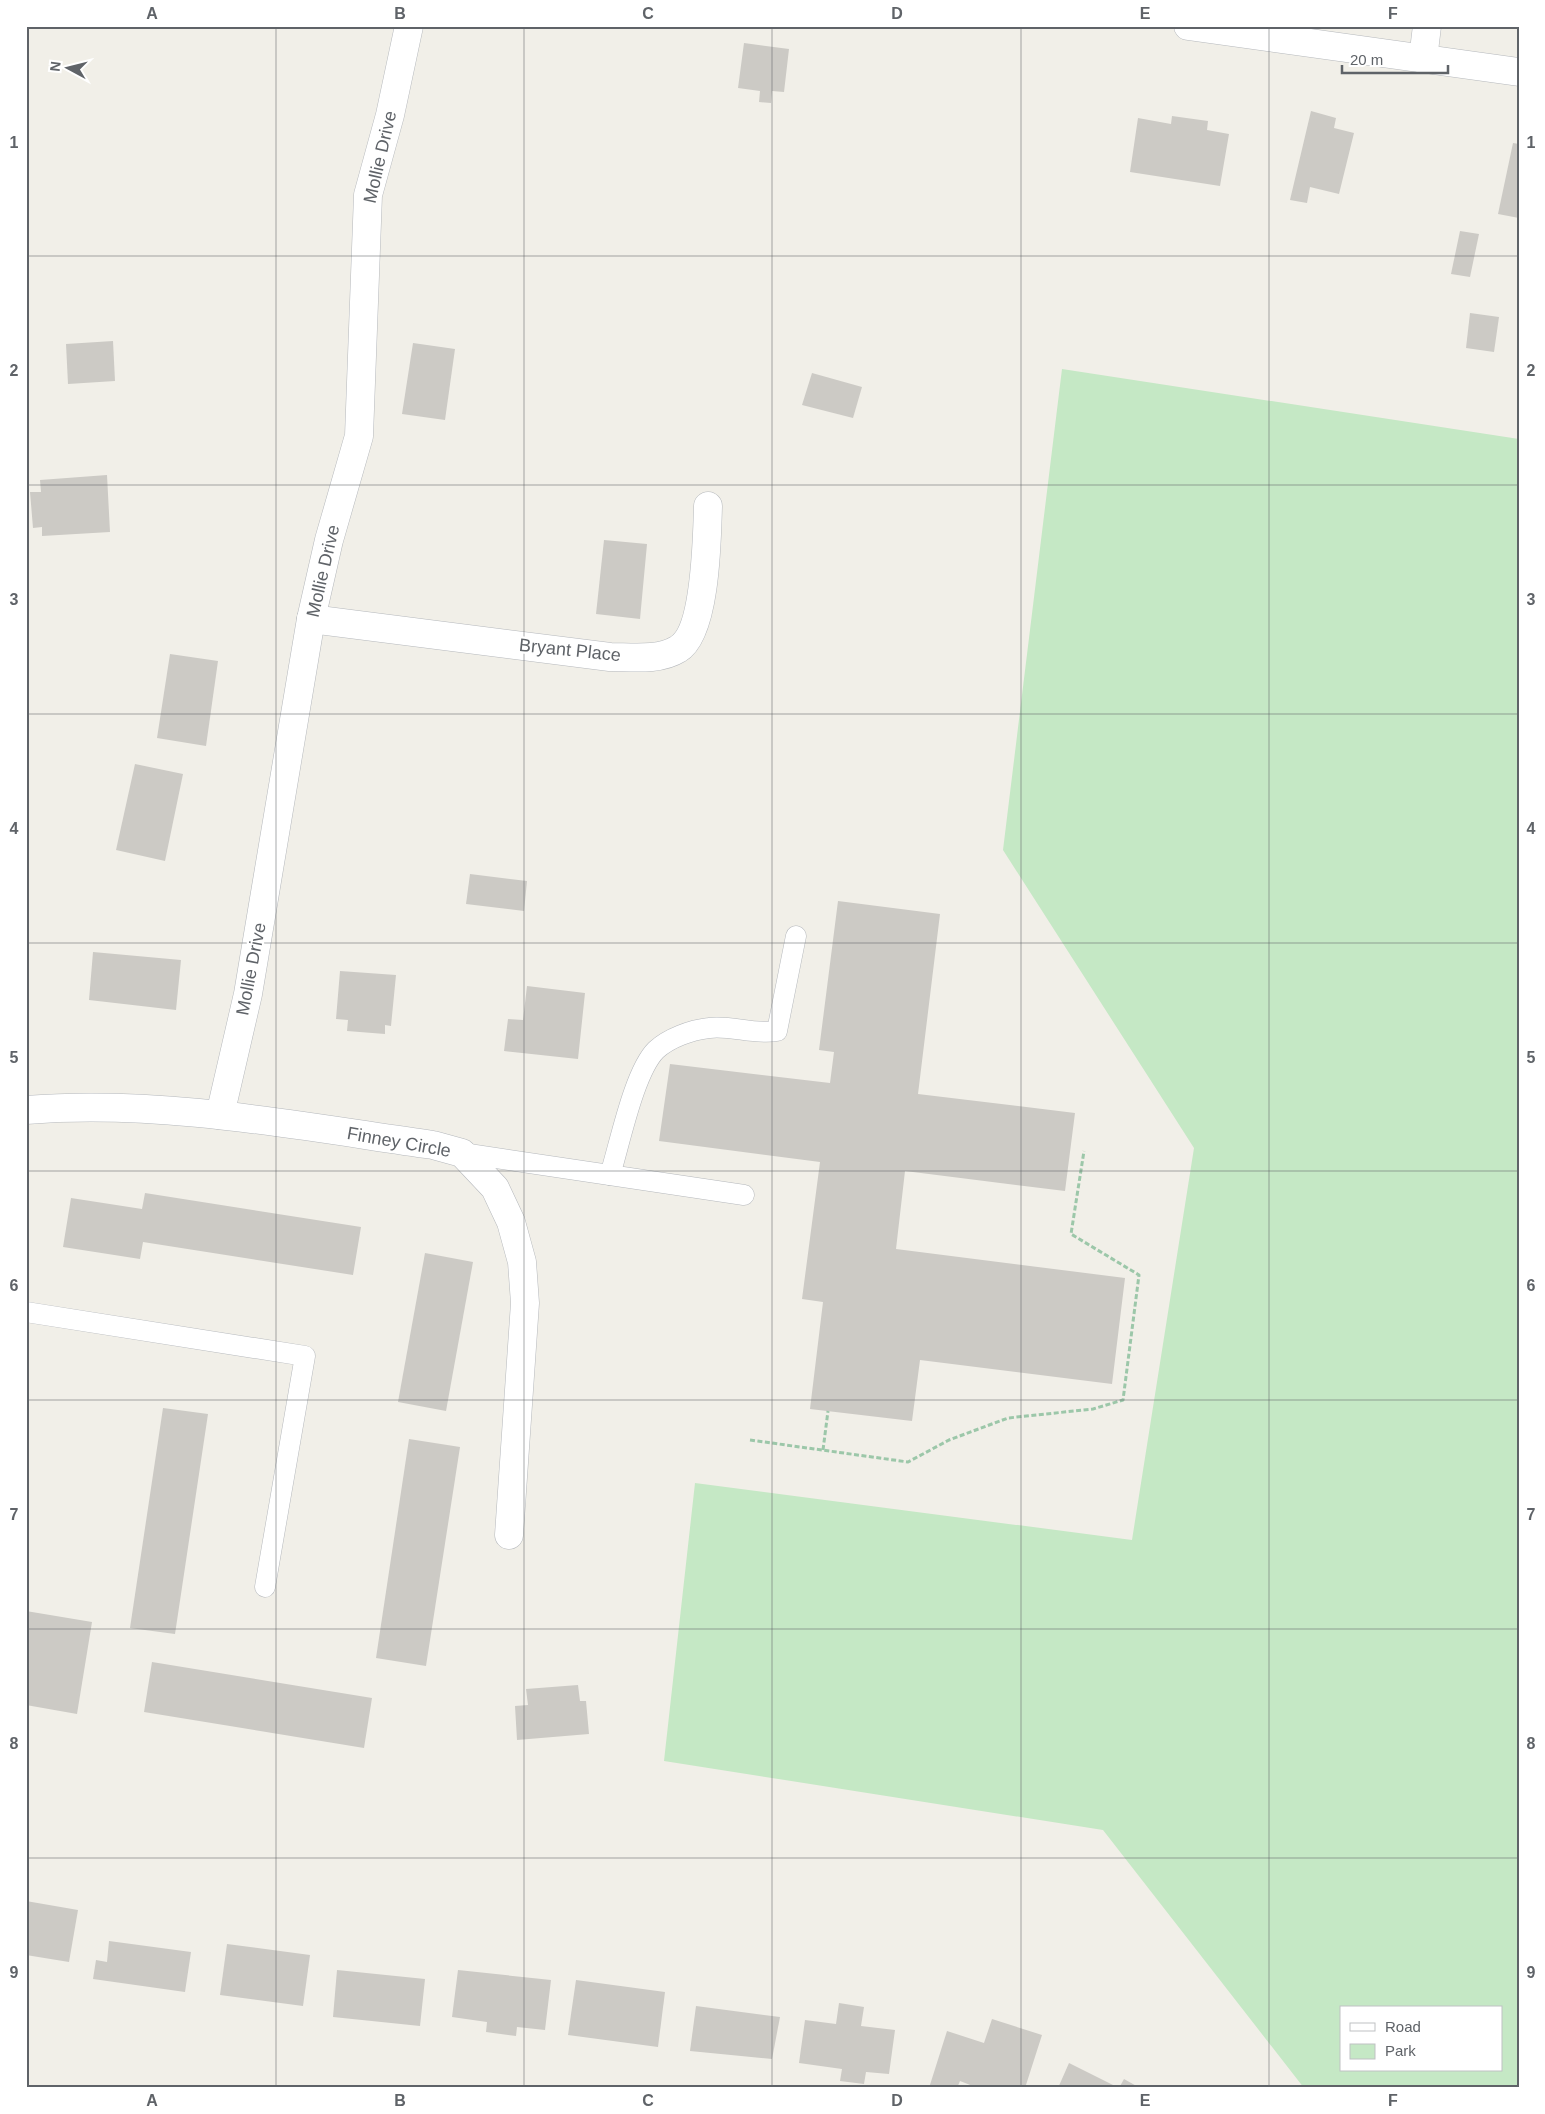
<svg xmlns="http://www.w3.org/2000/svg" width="1545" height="2114" font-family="Arial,sans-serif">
<rect width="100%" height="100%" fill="#f1efe8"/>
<path fill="#c5e8c5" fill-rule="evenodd" d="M1062 369 1519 439V2088H1304L1103 1830 664 1761 695 1483 1132 1540 1194 1148 1003 850ZM1341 2008H1501V2070H1341Z"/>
<g fill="#cccac5">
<polygon points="744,43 789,49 784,92 772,91 771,103 759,102 760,91 738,88"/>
<polygon points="1311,111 1336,118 1334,128 1354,133 1339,194 1310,187 1307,203 1290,200"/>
<polygon points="1172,116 1208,121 1207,130 1229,134 1220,186 1130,172 1138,118 1171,124"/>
<polygon points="1513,143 1519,144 1519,218 1498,214"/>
<polygon points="1460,231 1479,234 1470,277 1451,274"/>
<polygon points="1470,313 1499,317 1494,352 1466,348"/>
<polygon points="113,341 115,381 68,384 66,344"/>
<polygon points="413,343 455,349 445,420 402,414"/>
<polygon points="812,373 862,387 853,418 802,405"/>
<polygon points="107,475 110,532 42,536 42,527 33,528 30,492 41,492 40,480"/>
<polygon points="604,540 647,544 640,619 596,614"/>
<polygon points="170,654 218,661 206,746 157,738"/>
<polygon points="135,764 183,774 165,861 116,850"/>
<polygon points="470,874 527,881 524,911 466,904"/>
<polygon points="838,901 940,914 918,1094 1075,1113 1065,1191 905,1171 896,1249 1125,1278 1112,1384 920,1360 912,1421 810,1409 823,1302 802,1299 820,1162 659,1141 670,1064 830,1083 834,1052 819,1050"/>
<polygon points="93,952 181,960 176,1010 89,1000"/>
<polygon points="340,971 396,975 391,1026 385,1025 385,1034 347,1031 348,1020 336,1019"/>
<polygon points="527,986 585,993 578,1059 504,1051 508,1019 523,1020"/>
<polygon points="145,1193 361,1227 353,1275 143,1242 140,1259 63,1247 71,1198 142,1209"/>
<polygon points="425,1253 473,1262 446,1411 398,1402"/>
<polygon points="163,1408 208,1414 175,1634 130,1628"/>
<polygon points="409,1439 460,1447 426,1666 376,1658"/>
<polygon points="26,1611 92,1622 77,1714 26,1705"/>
<polygon points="152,1662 372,1698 364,1748 144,1712"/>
<polygon points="578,1685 580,1701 586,1701 589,1734 517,1740 515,1706 528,1705 526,1689"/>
<polygon points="26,1901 78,1910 69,1962 26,1955"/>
<polygon points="109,1941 191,1952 185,1992 93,1979 96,1960 107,1962"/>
<polygon points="227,1944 310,1955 303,2006 220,1995"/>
<polygon points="337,1970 425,1979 420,2026 333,2017"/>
<polygon points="458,1970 551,1980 545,2030 517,2027 516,2036 486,2032 487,2022 452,2017"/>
<polygon points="576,1980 665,1992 658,2047 568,2035"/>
<polygon points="839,2003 864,2007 861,2026 895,2030 889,2074 866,2072 864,2084 840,2081 842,2069 799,2063 805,2020 836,2024"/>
<polygon points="696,2006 780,2017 772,2059 690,2051"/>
<polygon points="992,2019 1042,2035 1025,2088 978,2088 960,2081 957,2088 929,2088 947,2031 984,2043"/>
<polygon points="1069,2063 1119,2088 1124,2079 1140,2088 1058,2088"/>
</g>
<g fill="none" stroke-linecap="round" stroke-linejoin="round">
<g stroke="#b5b8bc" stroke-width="21">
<g id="service">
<polyline points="462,1153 744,1195"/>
<path d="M610 1175C620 1143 634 1072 656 1050 669 1038 691 1030 709 1028 731 1025 754 1035 777 1031L796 936"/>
<polyline points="26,1312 305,1356 265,1587"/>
</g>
</g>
<g stroke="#b5b8bc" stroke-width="29">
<g id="minor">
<polyline points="1188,26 1519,72"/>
<polyline points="1423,59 1427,26"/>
<path d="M311 619 610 657C631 657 659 661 678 649 706 633 707 537 708 506"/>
<path d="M26 1110C162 1099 299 1126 433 1145L462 1153 495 1188 511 1222 522 1262 525 1303 509 1535"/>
<polyline points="220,1115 248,994 311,619 329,540 359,436 368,195 390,115 409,26"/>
</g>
</g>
<g stroke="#9cc7a9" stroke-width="3" stroke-dasharray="5 2.5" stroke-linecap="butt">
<polyline points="750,1440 908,1462 949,1440 1008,1418 1093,1409 1123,1400 1139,1275 1071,1234 1084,1151"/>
<polyline points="823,1450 828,1411"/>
</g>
<use href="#service" stroke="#fff" stroke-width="20"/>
<use href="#minor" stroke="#fff" stroke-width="28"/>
</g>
<path fill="none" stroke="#5f6368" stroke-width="1" stroke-opacity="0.55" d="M276 26V2088M524 26V2088M772 26V2088M1021 26V2088M1269 26V2088M26 256H1519M26 485H1519M26 714H1519M26 943H1519M26 1171H1519M26 1400H1519M26 1629H1519M26 1858H1519"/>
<g text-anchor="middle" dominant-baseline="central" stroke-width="4.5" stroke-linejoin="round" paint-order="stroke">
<g font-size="18" fill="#5f6368" stroke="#fff">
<text transform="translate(380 157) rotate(-77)">Mollie Drive</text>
<text transform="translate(323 571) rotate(-77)">Mollie Drive</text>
<text transform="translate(570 650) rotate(6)">Bryant Place</text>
<text transform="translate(251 969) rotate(-79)">Mollie Drive</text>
<text transform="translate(399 1142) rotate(10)">Finney Circle</text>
</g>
</g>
<rect width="1545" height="2114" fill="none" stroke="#ffffff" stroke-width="55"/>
<rect x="1340" y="2006" width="162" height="65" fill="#ffffff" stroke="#bfc1c3"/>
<rect x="1350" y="2023" width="25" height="8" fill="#ffffff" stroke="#bfc1c3"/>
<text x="1385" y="2032" font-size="15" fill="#5f6368">Road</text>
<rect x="1350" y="2044" width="25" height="15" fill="#c5e8c5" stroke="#bfc1c3"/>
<text x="1385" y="2056" font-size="15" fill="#5f6368">Park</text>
<g transform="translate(68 68) rotate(277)" stroke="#ffffff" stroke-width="4" paint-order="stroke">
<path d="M0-4L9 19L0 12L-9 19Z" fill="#5f6368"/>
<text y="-8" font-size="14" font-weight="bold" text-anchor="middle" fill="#5f6368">N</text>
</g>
<path d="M1342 65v8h106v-8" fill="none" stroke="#5f6368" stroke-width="2.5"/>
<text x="1350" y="65" font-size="15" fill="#5f6368" stroke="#ffffff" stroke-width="4" paint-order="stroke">20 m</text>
<rect x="28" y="28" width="1490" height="2058" fill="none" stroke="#5f6368" stroke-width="2"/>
<g font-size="16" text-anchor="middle" font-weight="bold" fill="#5f6368">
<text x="152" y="19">A</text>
<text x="400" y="19">B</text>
<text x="648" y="19">C</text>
<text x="897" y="19">D</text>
<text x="1145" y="19">E</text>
<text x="1393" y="19">F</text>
<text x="14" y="148">1</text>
<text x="1531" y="148">1</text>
<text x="14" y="376">2</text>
<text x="1531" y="376">2</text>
<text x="14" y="605">3</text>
<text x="1531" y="605">3</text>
<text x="14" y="834">4</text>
<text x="1531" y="834">4</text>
<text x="14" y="1063">5</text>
<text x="1531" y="1063">5</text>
<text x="14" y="1291">6</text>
<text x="1531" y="1291">6</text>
<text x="14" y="1520">7</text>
<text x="1531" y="1520">7</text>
<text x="14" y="1749">8</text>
<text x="1531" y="1749">8</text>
<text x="14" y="1978">9</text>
<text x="1531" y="1978">9</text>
<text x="152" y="2106">A</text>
<text x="400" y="2106">B</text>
<text x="648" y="2106">C</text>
<text x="897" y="2106">D</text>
<text x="1145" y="2106">E</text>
<text x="1393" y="2106">F</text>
</g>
</svg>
